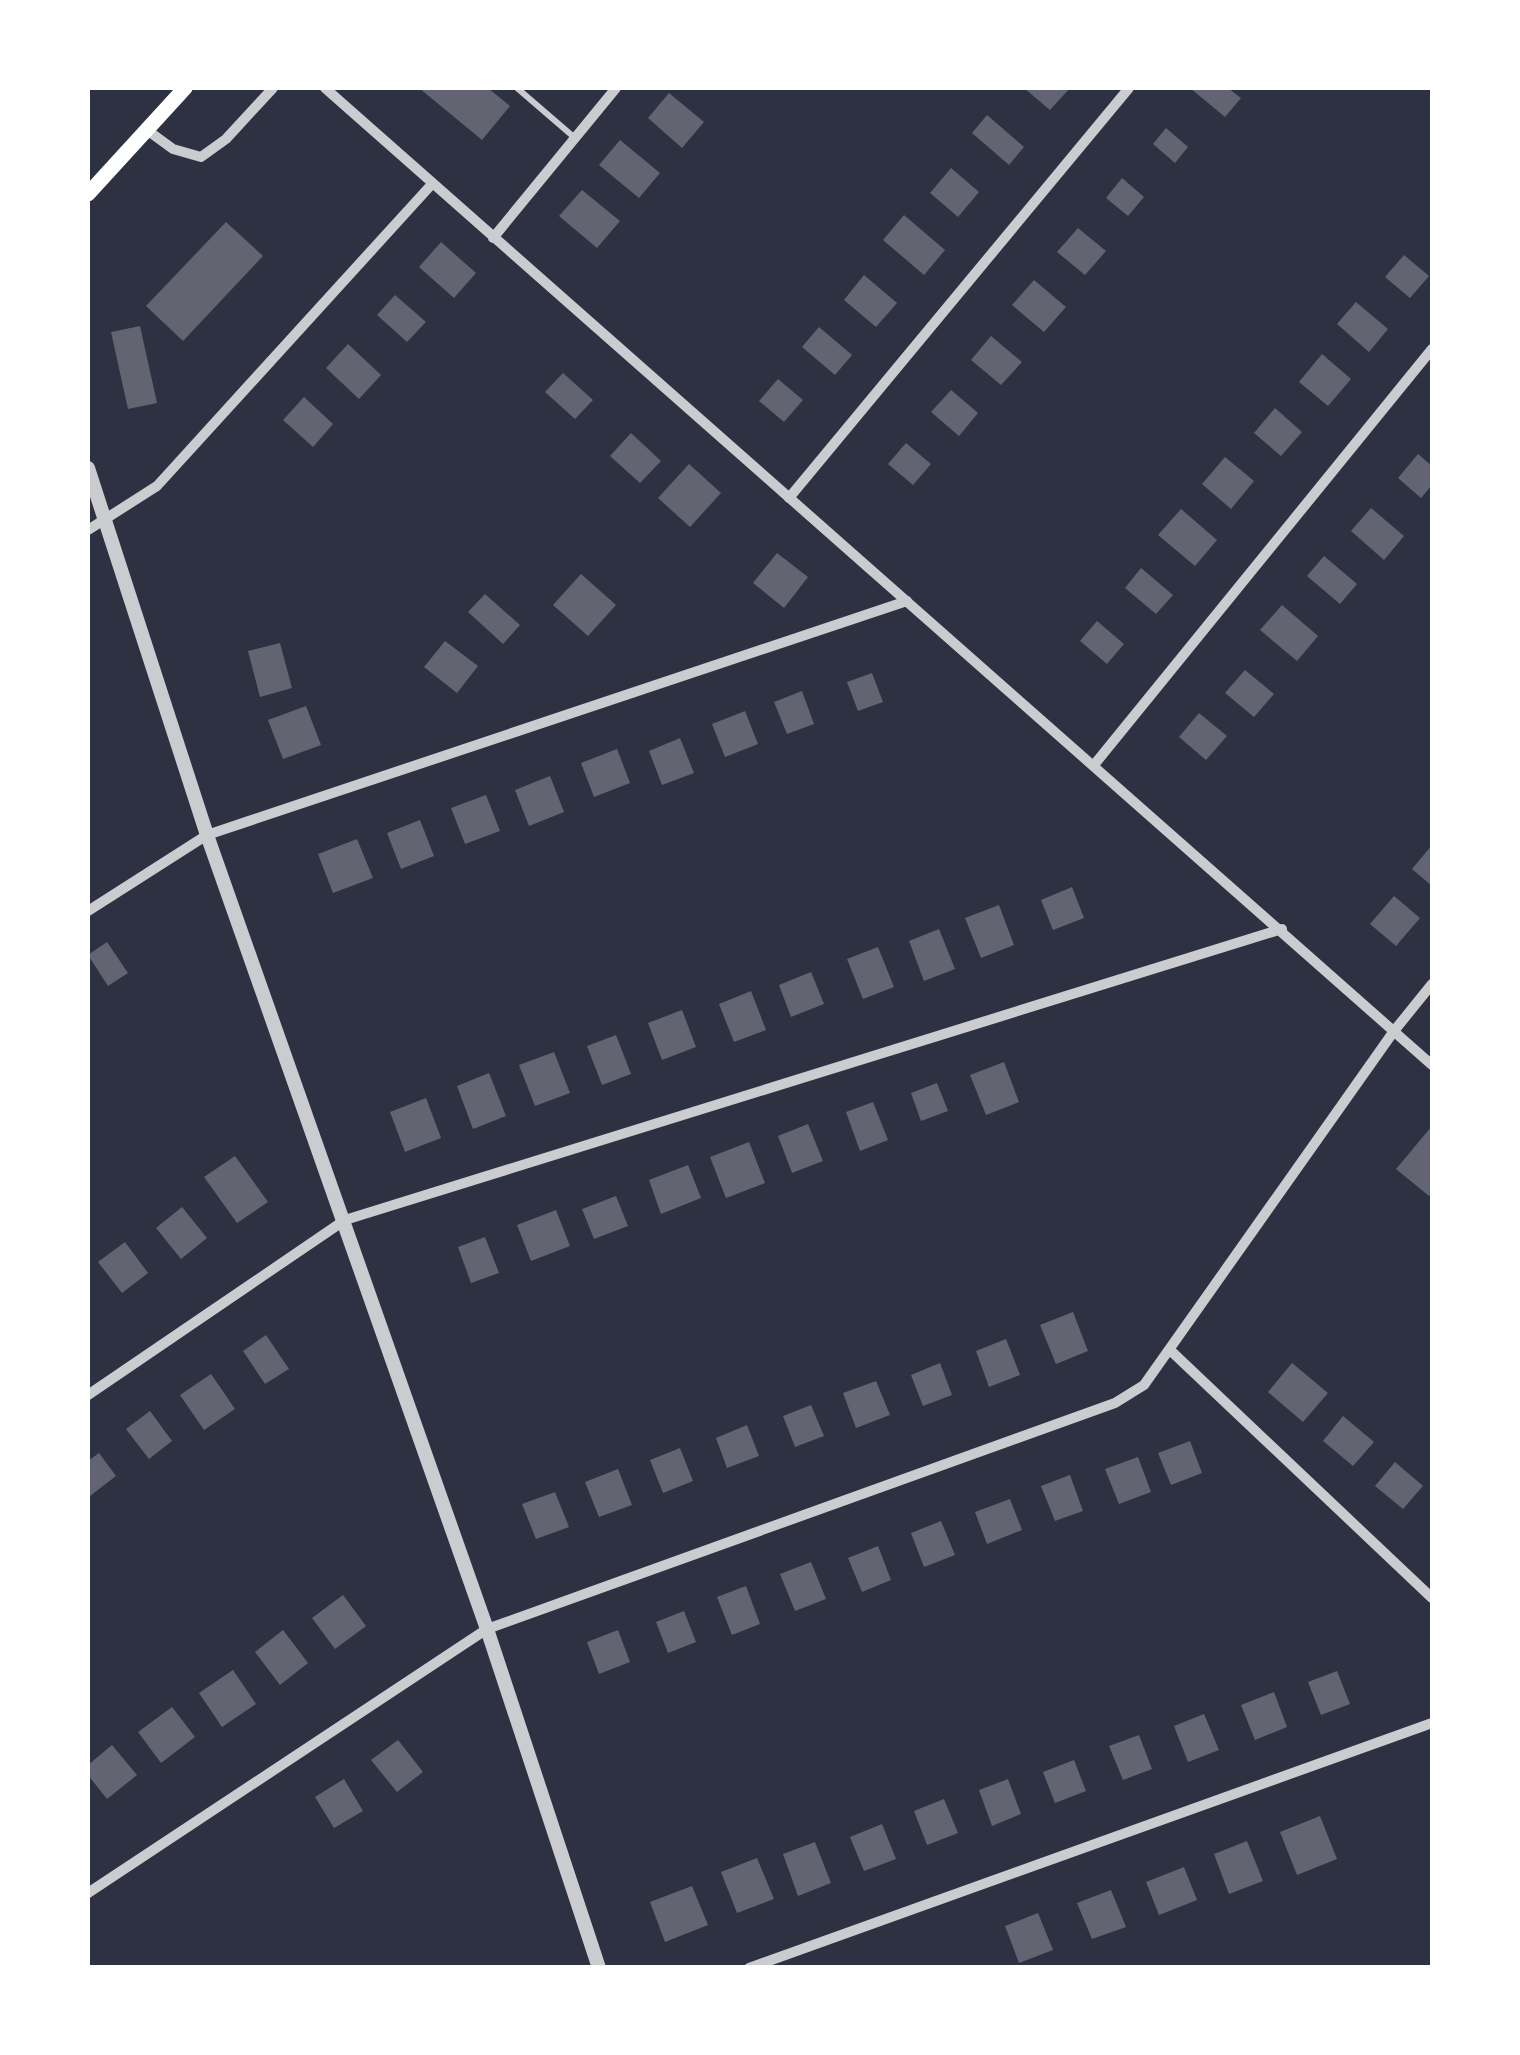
<svg xmlns="http://www.w3.org/2000/svg" width="1520" height="2055" font-family="'Source Sans 3',sans-serif">
<rect width="100%" height="100%" fill="#2d3142"/>
<g fill="#626471">
<polygon points="419,88 488,88 510,106 482,140"/>
<polygon points="1024,88 1070,88 1050,110"/>
<polygon points="1190,88 1228,88 1241,98 1225,117"/>
<polygon points="669,93 704,122 682,148 648,118"/>
<polygon points="987,115 1024,147 1009,165 972,133"/>
<polygon points="1166,128 1188,147 1175,163 1153,144"/>
<polygon points="620,140 660,173 639,198 599,165"/>
<polygon points="951,168 979,192 958,217 930,193"/>
<polygon points="1122,178 1144,197 1128,216 1106,198"/>
<polygon points="582,190 620,221 597,248 559,216"/>
<polygon points="904,215 945,250 924,275 883,240"/>
<polygon points="226,222 263,256 183,341 146,306"/>
<polygon points="1078,228 1106,251 1085,275 1057,252"/>
<polygon points="441,242 476,273 454,298 419,267"/>
<polygon points="1404,255 1429,276 1410,298 1385,277"/>
<polygon points="864,275 897,303 876,327 844,300"/>
<polygon points="1034,280 1066,307 1044,332 1012,305"/>
<polygon points="395,295 426,322 407,342 377,315"/>
<polygon points="1356,302 1388,329 1369,352 1337,324"/>
<polygon points="140,326 157,403 128,409 111,332"/>
<polygon points="819,327 852,355 835,375 802,347"/>
<polygon points="991,336 1022,362 1001,385 971,360"/>
<polygon points="348,344 381,375 359,399 326,368"/>
<polygon points="1322,354 1351,379 1328,406 1299,382"/>
<polygon points="563,373 593,400 575,419 545,392"/>
<polygon points="778,379 803,400 784,422 759,401"/>
<polygon points="951,390 978,413 959,436 931,412"/>
<polygon points="304,397 333,424 313,447 283,420"/>
<polygon points="1275,408 1302,432 1281,456 1254,433"/>
<polygon points="631,433 661,461 640,483 610,456"/>
<polygon points="906,443 931,464 913,485 888,464"/>
<polygon points="1418,454 1432,466 1432,485 1421,498 1398,478"/>
<polygon points="1225,457 1254,481 1231,509 1202,484"/>
<polygon points="689,464 721,493 690,527 658,498"/>
<polygon points="1371,508 1404,536 1384,560 1351,531"/>
<polygon points="1181,509 1217,540 1195,566 1158,535"/>
<polygon points="777,553 808,577 784,608 753,583"/>
<polygon points="1324,556 1357,584 1340,604 1307,576"/>
<polygon points="1141,568 1173,595 1156,614 1125,588"/>
<polygon points="581,574 616,605 588,636 553,605"/>
<polygon points="485,594 520,625 503,644 468,612"/>
<polygon points="1282,605 1318,636 1297,661 1260,630"/>
<polygon points="1097,621 1124,644 1107,664 1080,641"/>
<polygon points="445,641 478,666 457,693 424,667"/>
<polygon points="280,643 292,688 260,697 248,651"/>
<polygon points="1245,670 1274,694 1254,717 1225,693"/>
<polygon points="872,673 883,702 858,711 847,682"/>
<polygon points="802,691 814,724 787,734 774,702"/>
<polygon points="306,706 321,745 283,759 268,720"/>
<polygon points="745,711 758,744 725,757 712,724"/>
<polygon points="1199,713 1227,736 1206,760 1179,737"/>
<polygon points="680,738 694,773 662,785 649,751"/>
<polygon points="617,749 630,783 594,797 581,763"/>
<polygon points="550,776 564,812 529,826 515,790"/>
<polygon points="486,795 500,831 465,844 451,808"/>
<polygon points="420,820 434,856 401,869 387,833"/>
<polygon points="357,839 373,878 333,893 318,854"/>
<polygon points="1432,845 1432,886 1412,869"/>
<polygon points="1072,887 1084,918 1053,930 1041,900"/>
<polygon points="1394,896 1420,918 1396,946 1370,924"/>
<polygon points="999,905 1014,945 981,958 965,918"/>
<polygon points="939,929 955,969 924,981 909,941"/>
<polygon points="107,942 128,973 108,986 88,955"/>
<polygon points="878,947 894,987 863,999 847,959"/>
<polygon points="811,972 824,1004 791,1017 779,985"/>
<polygon points="751,991 766,1030 734,1042 719,1004"/>
<polygon points="682,1010 696,1047 662,1060 648,1023"/>
<polygon points="616,1035 631,1074 602,1085 587,1046"/>
<polygon points="554,1052 570,1093 535,1106 519,1065"/>
<polygon points="1004,1062 1019,1102 986,1115 970,1075"/>
<polygon points="489,1073 506,1116 473,1129 457,1086"/>
<polygon points="937,1083 948,1111 921,1121 911,1093"/>
<polygon points="426,1098 441,1138 405,1152 390,1112"/>
<polygon points="873,1102 888,1140 860,1151 846,1112"/>
<polygon points="808,1124 823,1161 792,1173 778,1136"/>
<polygon points="1432,1126 1432,1192 1429,1196 1396,1169"/>
<polygon points="749,1142 765,1183 726,1198 710,1157"/>
<polygon points="235,1156 268,1202 237,1223 204,1177"/>
<polygon points="688,1165 701,1198 661,1214 649,1180"/>
<polygon points="616,1196 628,1226 594,1239 582,1209"/>
<polygon points="182,1207 207,1238 181,1259 156,1228"/>
<polygon points="556,1210 570,1246 531,1261 517,1225"/>
<polygon points="485,1237 499,1273 471,1283 458,1247"/>
<polygon points="125,1242 148,1273 122,1293 98,1262"/>
<polygon points="1073,1312 1088,1351 1056,1364 1040,1325"/>
<polygon points="266,1335 289,1369 265,1384 243,1351"/>
<polygon points="1006,1339 1020,1375 989,1387 976,1351"/>
<polygon points="940,1363 952,1395 923,1406 911,1375"/>
<polygon points="1292,1363 1328,1393 1303,1422 1268,1392"/>
<polygon points="211,1374 235,1409 204,1430 180,1395"/>
<polygon points="876,1381 890,1415 856,1428 843,1393"/>
<polygon points="811,1405 824,1436 795,1447 783,1416"/>
<polygon points="150,1411 172,1441 149,1459 126,1429"/>
<polygon points="1343,1416 1374,1442 1353,1466 1323,1441"/>
<polygon points="747,1425 759,1456 727,1468 716,1438"/>
<polygon points="1190,1441 1202,1473 1171,1485 1158,1453"/>
<polygon points="680,1448 693,1481 663,1493 650,1460"/>
<polygon points="99,1453 116,1476 90,1496 88,1461"/>
<polygon points="1138,1457 1151,1492 1119,1504 1105,1469"/>
<polygon points="1395,1462 1423,1486 1403,1509 1375,1486"/>
<polygon points="618,1469 632,1505 599,1517 585,1482"/>
<polygon points="1070,1475 1083,1511 1055,1521 1041,1486"/>
<polygon points="555,1492 569,1527 536,1539 522,1504"/>
<polygon points="1010,1499 1022,1530 987,1544 975,1512"/>
<polygon points="941,1521 955,1555 924,1567 911,1533"/>
<polygon points="878,1546 891,1580 862,1592 848,1558"/>
<polygon points="811,1562 826,1599 795,1611 780,1574"/>
<polygon points="746,1586 760,1624 732,1635 717,1597"/>
<polygon points="343,1595 366,1626 335,1649 312,1618"/>
<polygon points="684,1611 696,1642 668,1653 656,1622"/>
<polygon points="283,1630 308,1663 280,1685 255,1652"/>
<polygon points="618,1630 630,1662 599,1674 587,1642"/>
<polygon points="233,1670 256,1704 222,1727 199,1693"/>
<polygon points="1337,1671 1350,1704 1321,1715 1308,1682"/>
<polygon points="1274,1692 1287,1727 1255,1740 1241,1705"/>
<polygon points="172,1707 195,1737 161,1763 138,1732"/>
<polygon points="1204,1714 1219,1750 1188,1762 1174,1726"/>
<polygon points="1139,1735 1152,1769 1123,1780 1109,1746"/>
<polygon points="398,1740 423,1772 397,1792 371,1760"/>
<polygon points="112,1745 137,1775 107,1799 88,1775 88,1765"/>
<polygon points="1074,1760 1086,1791 1055,1803 1043,1772"/>
<polygon points="344,1779 363,1811 334,1828 315,1797"/>
<polygon points="1008,1779 1021,1814 992,1826 979,1790"/>
<polygon points="944,1799 958,1833 927,1845 914,1811"/>
<polygon points="1320,1816 1337,1859 1297,1875 1280,1832"/>
<polygon points="882,1824 896,1859 864,1871 850,1837"/>
<polygon points="1247,1841 1263,1881 1229,1894 1214,1854"/>
<polygon points="815,1842 831,1883 798,1896 783,1854"/>
<polygon points="757,1858 774,1899 737,1913 721,1872"/>
<polygon points="1184,1867 1197,1900 1159,1915 1146,1882"/>
<polygon points="692,1886 708,1925 665,1942 650,1902"/>
<polygon points="1111,1890 1126,1927 1092,1939 1077,1903"/>
<polygon points="1038,1913 1053,1950 1019,1963 1005,1926"/>
</g>
<g fill="none" stroke-linecap="round" stroke-linejoin="round">
<polyline stroke="#caccd0" stroke-width="6" points="517,88 575,138"/>
<g stroke="#caccd0" stroke-width="10">
<polyline points="325,88 1432,1065"/>
<polyline points="147,130 173,149 201,157 226,139 273,88"/>
<polyline points="493,238 616,88"/>
<polyline points="789,498 1129,88"/>
<polyline points="88,530 157,486 432,184"/>
<polyline points="1094,765 1432,349"/>
<polyline points="88,911 207,835 907,601"/>
<polyline points="1170,1350 1432,1598"/>
<polyline points="88,1395 345,1220 1282,929"/>
<polyline points="88,1893 487,1629 1115,1403 1144,1385 1394,1031 1432,984"/>
<polyline points="749,1968 1432,1723"/>
</g>
<polyline stroke="#caccd0" stroke-width="14" points="88,468 207,835 487,1629 599,1968"/>
<polyline stroke="#fff" stroke-width="15" points="88,194 185,88"/>
</g>
<rect width="1520" height="2055" fill="none" stroke="#ffffff" stroke-width="180"/>
</svg>
